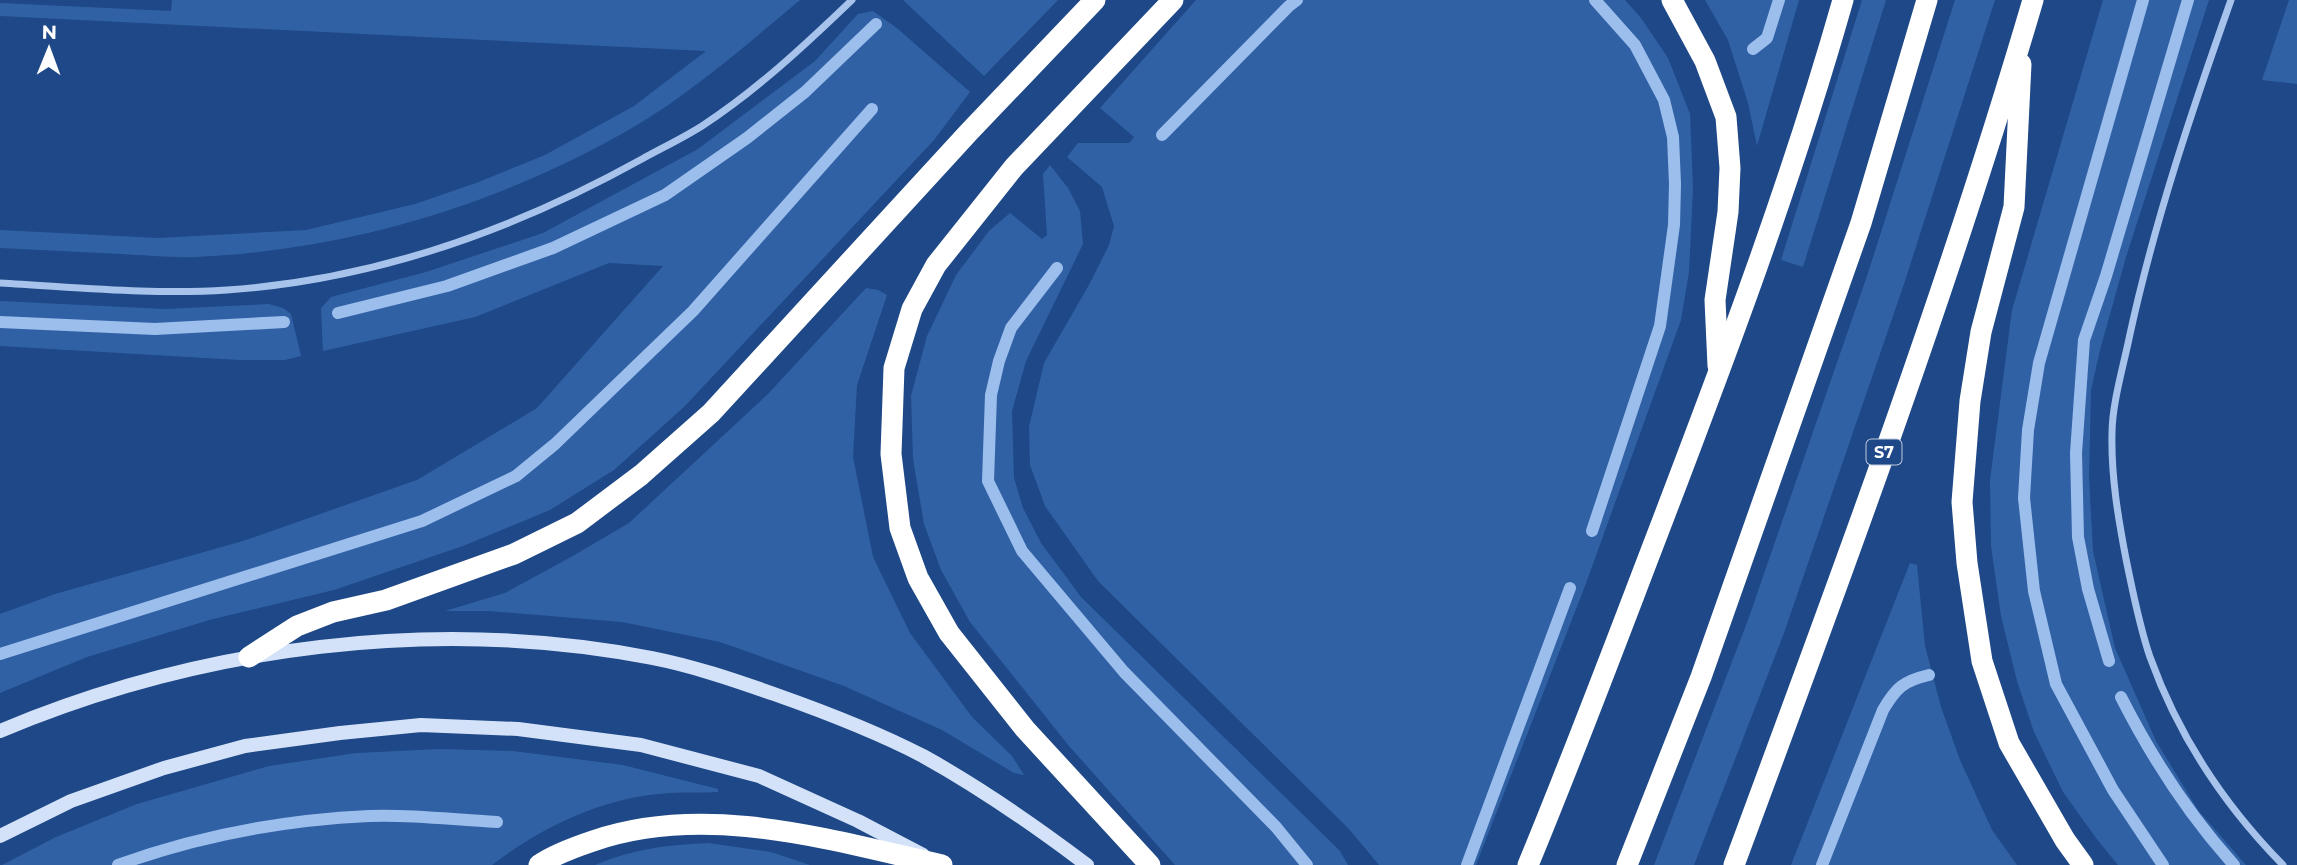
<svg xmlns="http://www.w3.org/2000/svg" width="2297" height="865" font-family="Montserrat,sans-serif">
<rect width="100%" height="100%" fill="#1e4887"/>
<g fill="#3161a5">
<path d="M172 0H800C746 45 693 92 632 128 499 205 348 250 195 257 171 258 146 255 121 254 81 252 40 250 0 248V230L159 238 306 230 415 204 476 183 545 155 634 106 706 51 0 16V3L171 11Z"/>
<polygon points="903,0 1058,0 984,76"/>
<polygon points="1196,0 1625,0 1641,18 1668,58 1690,114 1693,188 1689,272 1681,320 1585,586 1476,865 1379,865 1349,829 1098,581 1045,506 1030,465 1029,427 1044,363 1090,283 1109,245 1114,226 1102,187 1067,157 1078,143 1129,143 1134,137 1100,108"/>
<polygon points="1705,0 1799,0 1757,146 1748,103 1728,40"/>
<polygon points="1862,0 1886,0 1803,267 1781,260"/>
<polygon points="1955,0 1995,0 1904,284 1784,633 1694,865 1654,865 1748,620 1868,273"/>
<polygon points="2103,0 2209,0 2126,257 2100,350 2091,390 2089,478 2093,551 2115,648 2156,741 2198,810 2246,865 2118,865 2096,838 2063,792 2034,732 2017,681 2001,616 1991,546 1990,480 2012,310"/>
<polygon points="2289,0 2297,0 2297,84 2262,80"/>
<polygon points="873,11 898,29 970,92 934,140 685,406 614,470 550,510 463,546 334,590 213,619 87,657 0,693 0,614 55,594 243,541 417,480 537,408 663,266 609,263 475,317 323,351 321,308 331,297 426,272 543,233 698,149 815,61 858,14"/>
<polygon points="1050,165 1068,188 1080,211 1083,244 1026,361 1012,411 1014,478 1023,508 1041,543 1081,597 1340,851 1348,865 1175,865 1069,746 970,622 941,570 924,524 913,459 911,396 927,336 956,275 989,231 1010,213 1042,239 1047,235 1043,174"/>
<polygon points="866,288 878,290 887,295 857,385 853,457 873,557 910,633 972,717 1012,756 1024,775 1014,773 942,730 844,686 720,642 622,622 489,611 445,611 505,593 571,557 629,523 768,394"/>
<polygon points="0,301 165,309 269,304 283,308 291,314 301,356 285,360 239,360 0,346"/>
<polygon points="1910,563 1917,565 1925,646 1941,707 1960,760 1992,830 2017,865 1791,865"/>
<path d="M440 749 513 751 623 765 718 789V792C702 793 685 792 669 793 604 797 543 826 492 865H2L56 837 137 804 269 766 356 753Z"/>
<path d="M708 843 771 852 810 865H595C633 849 667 845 708 843Z"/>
</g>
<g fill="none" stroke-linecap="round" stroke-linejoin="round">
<g stroke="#9bbeed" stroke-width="12">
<polyline points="2143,0 2039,363 2028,430 2024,498 2034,591 2056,684 2113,790 2163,865"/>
<polyline points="1753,49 1767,38 1779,0"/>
<polyline points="1162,135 1289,6 1297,0"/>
<polyline points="1057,268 1011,328 999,361 991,395 988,481 1022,551 1124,672 1276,827 1307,865"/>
<polyline points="338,313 447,286 553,248 665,195 747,138 805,92 876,24"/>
<polyline points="0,322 155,329 284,322"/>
<polyline points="1592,531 1660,326 1674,225 1675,184 1673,137 1664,100 1635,45 1595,0"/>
<polyline points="0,654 422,521 516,476 555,444 693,311 872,109"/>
<polyline points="2109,661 2088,589 2078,537 2076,453 2084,340 2106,276 2188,0"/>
<path d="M2121 697C2152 758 2188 814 2234 865"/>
<path d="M118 865C198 836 284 820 369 816 411 814 454 820 497 822"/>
<polyline points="1467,865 1570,588"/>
<path d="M1822 865 1883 710C1896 688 1903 681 1929 675"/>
</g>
<g stroke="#a7c3eb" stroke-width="7">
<path d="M2231 0C2192 110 2155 220 2130 334 2124 364 2112 404 2112 433 2111 476 2118 517 2126 559 2133 592 2139 625 2150 657 2178 735 2225 806 2283 865"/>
<path d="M0 283C75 287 152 295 227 290 374 280 514 230 642 159 662 148 683 138 702 126 757 90 805 45 852 0"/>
</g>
<g stroke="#d3e2f8" stroke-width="14">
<path d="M0 731C202 646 435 616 652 658 693 666 734 680 774 694 825 712 875 731 923 756 981 788 1034 825 1087 865"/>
<polyline points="0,836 71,801 164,768 245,746 340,733 421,725 518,729 641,745 759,776 858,821 923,855"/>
</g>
<g stroke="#fff" stroke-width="21">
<polyline points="1672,0 1705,61 1726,117 1730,168 1728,212 1715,300 1718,366"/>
<polyline points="2021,64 2014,207 1981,332 1970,401 1962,502 1967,563 1982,661 2009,743 2065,840 2083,865"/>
<polyline points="249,657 297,626 333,612 386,600 514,554 577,523 641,475 711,413 969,132 1095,0"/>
<path d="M539 865C555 854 575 847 593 841 706 802 830 840 942 865"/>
<polyline points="1150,865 1025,729 949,633 918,578 900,528 891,454 894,368 912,309 936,265 1014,167 1173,0"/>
<path d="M1528 865C1574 754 1616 642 1659 530 1726 355 1792 180 1843 0"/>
<polyline points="1627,865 1701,677 1861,223 1927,0"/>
<path d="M1734 865C1840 579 1947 293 2033 0"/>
</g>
</g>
<g text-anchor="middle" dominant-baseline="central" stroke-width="5" stroke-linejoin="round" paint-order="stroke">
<rect fill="#1e4887" stroke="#bcc8db" stroke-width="2" x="1866.5" y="439.5" width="35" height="25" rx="5"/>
<g font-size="16" font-weight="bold" fill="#fff">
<text x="1884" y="452">S7</text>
</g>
</g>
<g transform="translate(49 49) rotate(1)" stroke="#1e4887" stroke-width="5" paint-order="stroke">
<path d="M0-5L12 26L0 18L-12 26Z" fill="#ffffff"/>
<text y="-10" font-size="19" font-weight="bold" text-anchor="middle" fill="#ffffff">N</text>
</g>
</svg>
